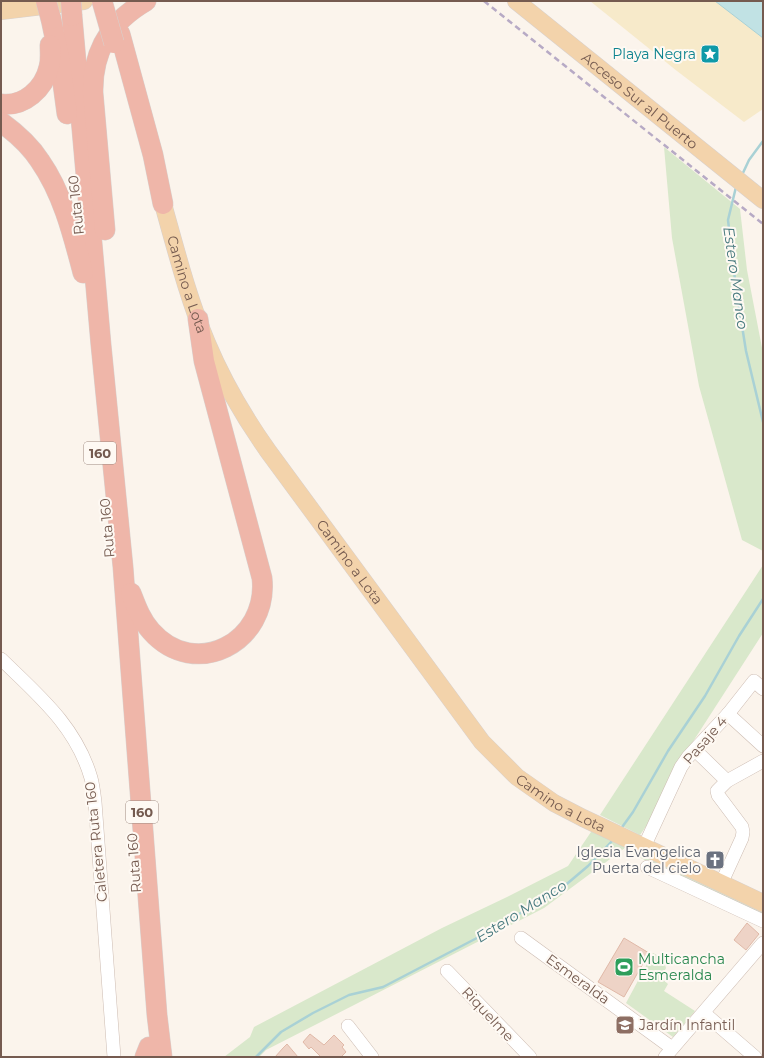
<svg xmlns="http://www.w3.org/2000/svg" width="764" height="1058" font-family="Montserrat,sans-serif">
<rect width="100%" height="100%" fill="#fbf4ec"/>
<g fill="#d9e8cb">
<polygon points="664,147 740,209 747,270 763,353 763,551 742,540 699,386 672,238"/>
<polygon points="763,565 763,633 685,754 647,825 640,835 600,815"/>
<polygon points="593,829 629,845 544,908 266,1050 259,1057 224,1057 250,1037 254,1027 442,928 507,897 568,866"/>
<polygon points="631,846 763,908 763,917 624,850"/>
<polygon points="653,953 663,958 666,968 661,978 668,984 664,991 695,1011 673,1037 626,1003"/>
</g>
<polygon fill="#f7eaca" points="590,1 715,1 763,38 763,109 744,122 677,71"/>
<polygon fill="#c1e2e4" stroke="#a9d1d5" points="715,1 763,1 763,38"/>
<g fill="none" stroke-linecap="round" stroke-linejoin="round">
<g stroke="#a9d1d5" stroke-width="2.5">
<polyline points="742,175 749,160 763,141"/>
<polyline points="736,187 728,220 736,288 746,351 763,422"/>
<polyline points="620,830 633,812 668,751 705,696 739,636 763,599"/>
<polyline points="256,1057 281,1032 313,1013 349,995 383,987 475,939 533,906 562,888 588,866 614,839"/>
</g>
</g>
<g fill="#eed3c6" stroke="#e0b9a8">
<polygon points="747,923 759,934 746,950 734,940"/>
<polygon points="624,938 649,953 624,997 598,982"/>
<polygon points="310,1034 324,1045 334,1035 344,1045 342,1047 346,1052 341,1057 321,1057 311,1047 309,1049 303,1042"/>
<polygon points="287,1044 298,1057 275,1057 283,1048"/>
</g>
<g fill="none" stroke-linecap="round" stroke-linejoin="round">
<g stroke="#cdbcb2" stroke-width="14">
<g id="minor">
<path d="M1 659C38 695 76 726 91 778 93 785 94 794 95 802L114 1057"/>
<polyline points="728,714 763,746"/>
<polyline points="695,750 727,781"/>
<polyline points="644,847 681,767 688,757 728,714 754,681 763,689"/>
<polyline points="647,867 763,921"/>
<polyline points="721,884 742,838 743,832 742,827 718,795 717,791 727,781 763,761"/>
<polyline points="521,938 672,1048"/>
<polyline points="447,971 530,1057"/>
<polyline points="704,1013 755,1057"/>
<polyline points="348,1026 372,1057"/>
<polyline points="665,1057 763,943"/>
</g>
</g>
<g stroke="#d8d1ce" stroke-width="18">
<g id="major">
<path id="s1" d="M516 1 763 200"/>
<polyline points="1,11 84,1"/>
<path id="s2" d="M163 204C176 250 188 298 207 343 223 381 244 417 268 451L482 742 517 777 554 803 583 818 763 903"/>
</g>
</g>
<g stroke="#d8d1ce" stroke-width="21">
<g id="highway">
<polyline points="72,16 101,345 123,567 157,1015 162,1057"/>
<polyline points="51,19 60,62 67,114"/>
<polyline points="120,34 153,155 163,204"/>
<path d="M1 104C24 107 44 89 49 67 51 60 50 53 50 45"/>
<path d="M1 122C16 133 30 145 40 161 63 194 73 235 83 273"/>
<path d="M105 230 93 93C92 51 110 22 146 1"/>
<path d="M131 593C136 606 141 620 151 631 195 681 269 642 262 578L204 361 198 319"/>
<polyline points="145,1057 149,1047"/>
</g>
</g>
<use href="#minor" stroke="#fff" stroke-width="13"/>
<use href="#major" stroke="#f3d3ab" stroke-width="17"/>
<use href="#highway" stroke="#efb6a9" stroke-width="20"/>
<polyline stroke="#b7aac5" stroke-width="2.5" stroke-dasharray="6 4" stroke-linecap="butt" points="484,1 763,224"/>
<g stroke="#d8d1ce" stroke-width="21" stroke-linecap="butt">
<g id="highway-bridge">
<polyline points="46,1 51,19"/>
<polyline points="71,1 72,16"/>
<polyline points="102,1 114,43"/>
</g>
</g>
<use href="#highway-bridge" stroke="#efb6a9" stroke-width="20"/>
</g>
<defs>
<g id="sight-square" transform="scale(1)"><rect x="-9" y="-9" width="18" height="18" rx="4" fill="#0f9aa8" stroke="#fef9f3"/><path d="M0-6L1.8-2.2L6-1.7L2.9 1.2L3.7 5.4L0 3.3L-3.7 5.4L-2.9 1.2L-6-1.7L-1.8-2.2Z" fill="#fff"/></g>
<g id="church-square" transform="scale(1)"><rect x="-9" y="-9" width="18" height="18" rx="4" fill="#6b7280" stroke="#fef9f3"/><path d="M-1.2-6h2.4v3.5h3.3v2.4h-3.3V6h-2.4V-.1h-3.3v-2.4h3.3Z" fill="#fff"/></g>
<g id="stadium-square" transform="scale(1)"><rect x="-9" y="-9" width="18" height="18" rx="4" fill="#2e9e5b" stroke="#fef9f3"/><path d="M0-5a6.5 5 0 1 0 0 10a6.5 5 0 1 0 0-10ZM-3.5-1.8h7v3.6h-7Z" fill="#fff"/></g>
<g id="school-square" transform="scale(1)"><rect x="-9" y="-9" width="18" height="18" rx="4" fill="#8d6e63" stroke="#fef9f3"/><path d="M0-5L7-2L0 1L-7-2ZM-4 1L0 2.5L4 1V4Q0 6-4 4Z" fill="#fff"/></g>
</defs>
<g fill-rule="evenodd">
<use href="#sight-square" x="710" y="54"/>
<use href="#church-square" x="715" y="860"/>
<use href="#stadium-square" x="624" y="967"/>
<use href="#school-square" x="625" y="1025"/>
</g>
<g text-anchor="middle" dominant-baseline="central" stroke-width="4" stroke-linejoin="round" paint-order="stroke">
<g fill="#fef9f3" stroke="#9e8a81" stroke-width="1">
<rect x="84" y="442" width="32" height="22" rx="3"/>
<rect x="126" y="801" width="32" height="22" rx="3"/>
</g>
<g font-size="13" font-weight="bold" fill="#755b50">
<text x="100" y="453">160</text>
<text x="142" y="812">160</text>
</g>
<g font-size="14" fill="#0d838f" stroke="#fef9f3" text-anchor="end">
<text x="696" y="54">Playa Negra</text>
</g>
<g font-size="14" fill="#755b50" stroke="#fef9f3">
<text stroke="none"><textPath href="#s1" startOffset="159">Acceso Sur al Puerto</textPath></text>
<text transform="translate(76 205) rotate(-96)">Ruta 160</text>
<text stroke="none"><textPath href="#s2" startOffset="84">Camino a Lota</textPath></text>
<text transform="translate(107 528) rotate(-95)">Ruta 160</text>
<text stroke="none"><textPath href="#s2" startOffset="408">Camino a Lota</textPath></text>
<text transform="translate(705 740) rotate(-49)">Pasaje 4</text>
<text stroke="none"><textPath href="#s2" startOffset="732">Camino a Lota</textPath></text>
<text transform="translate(96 842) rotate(-96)">Caletera Ruta 160</text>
<text transform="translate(134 863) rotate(-94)">Ruta 160</text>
<text transform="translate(578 979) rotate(36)">Esmeralda</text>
<text transform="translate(488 1014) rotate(47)">Riquelme</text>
</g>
<g font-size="14" fill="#5b616d" stroke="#fef9f3" text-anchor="end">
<text x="701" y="852">Iglesia Evangelica<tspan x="701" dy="16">Puerta del cielo</tspan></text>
</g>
<g font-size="14" fill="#27864d" stroke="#fef9f3" text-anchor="start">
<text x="638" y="959">Multicancha<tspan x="638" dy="16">Esmeralda</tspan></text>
</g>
<g font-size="14" fill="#785e54" stroke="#fef9f3" text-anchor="start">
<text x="639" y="1025">Jardín Infantil</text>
</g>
<g font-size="15" font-style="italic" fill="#487a7f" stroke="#fef9f3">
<text transform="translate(736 278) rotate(82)">Estero Manco</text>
<text transform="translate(521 911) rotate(-32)">Estero Manco</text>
</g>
</g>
<rect width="764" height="1058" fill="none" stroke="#755b50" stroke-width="4"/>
</svg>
